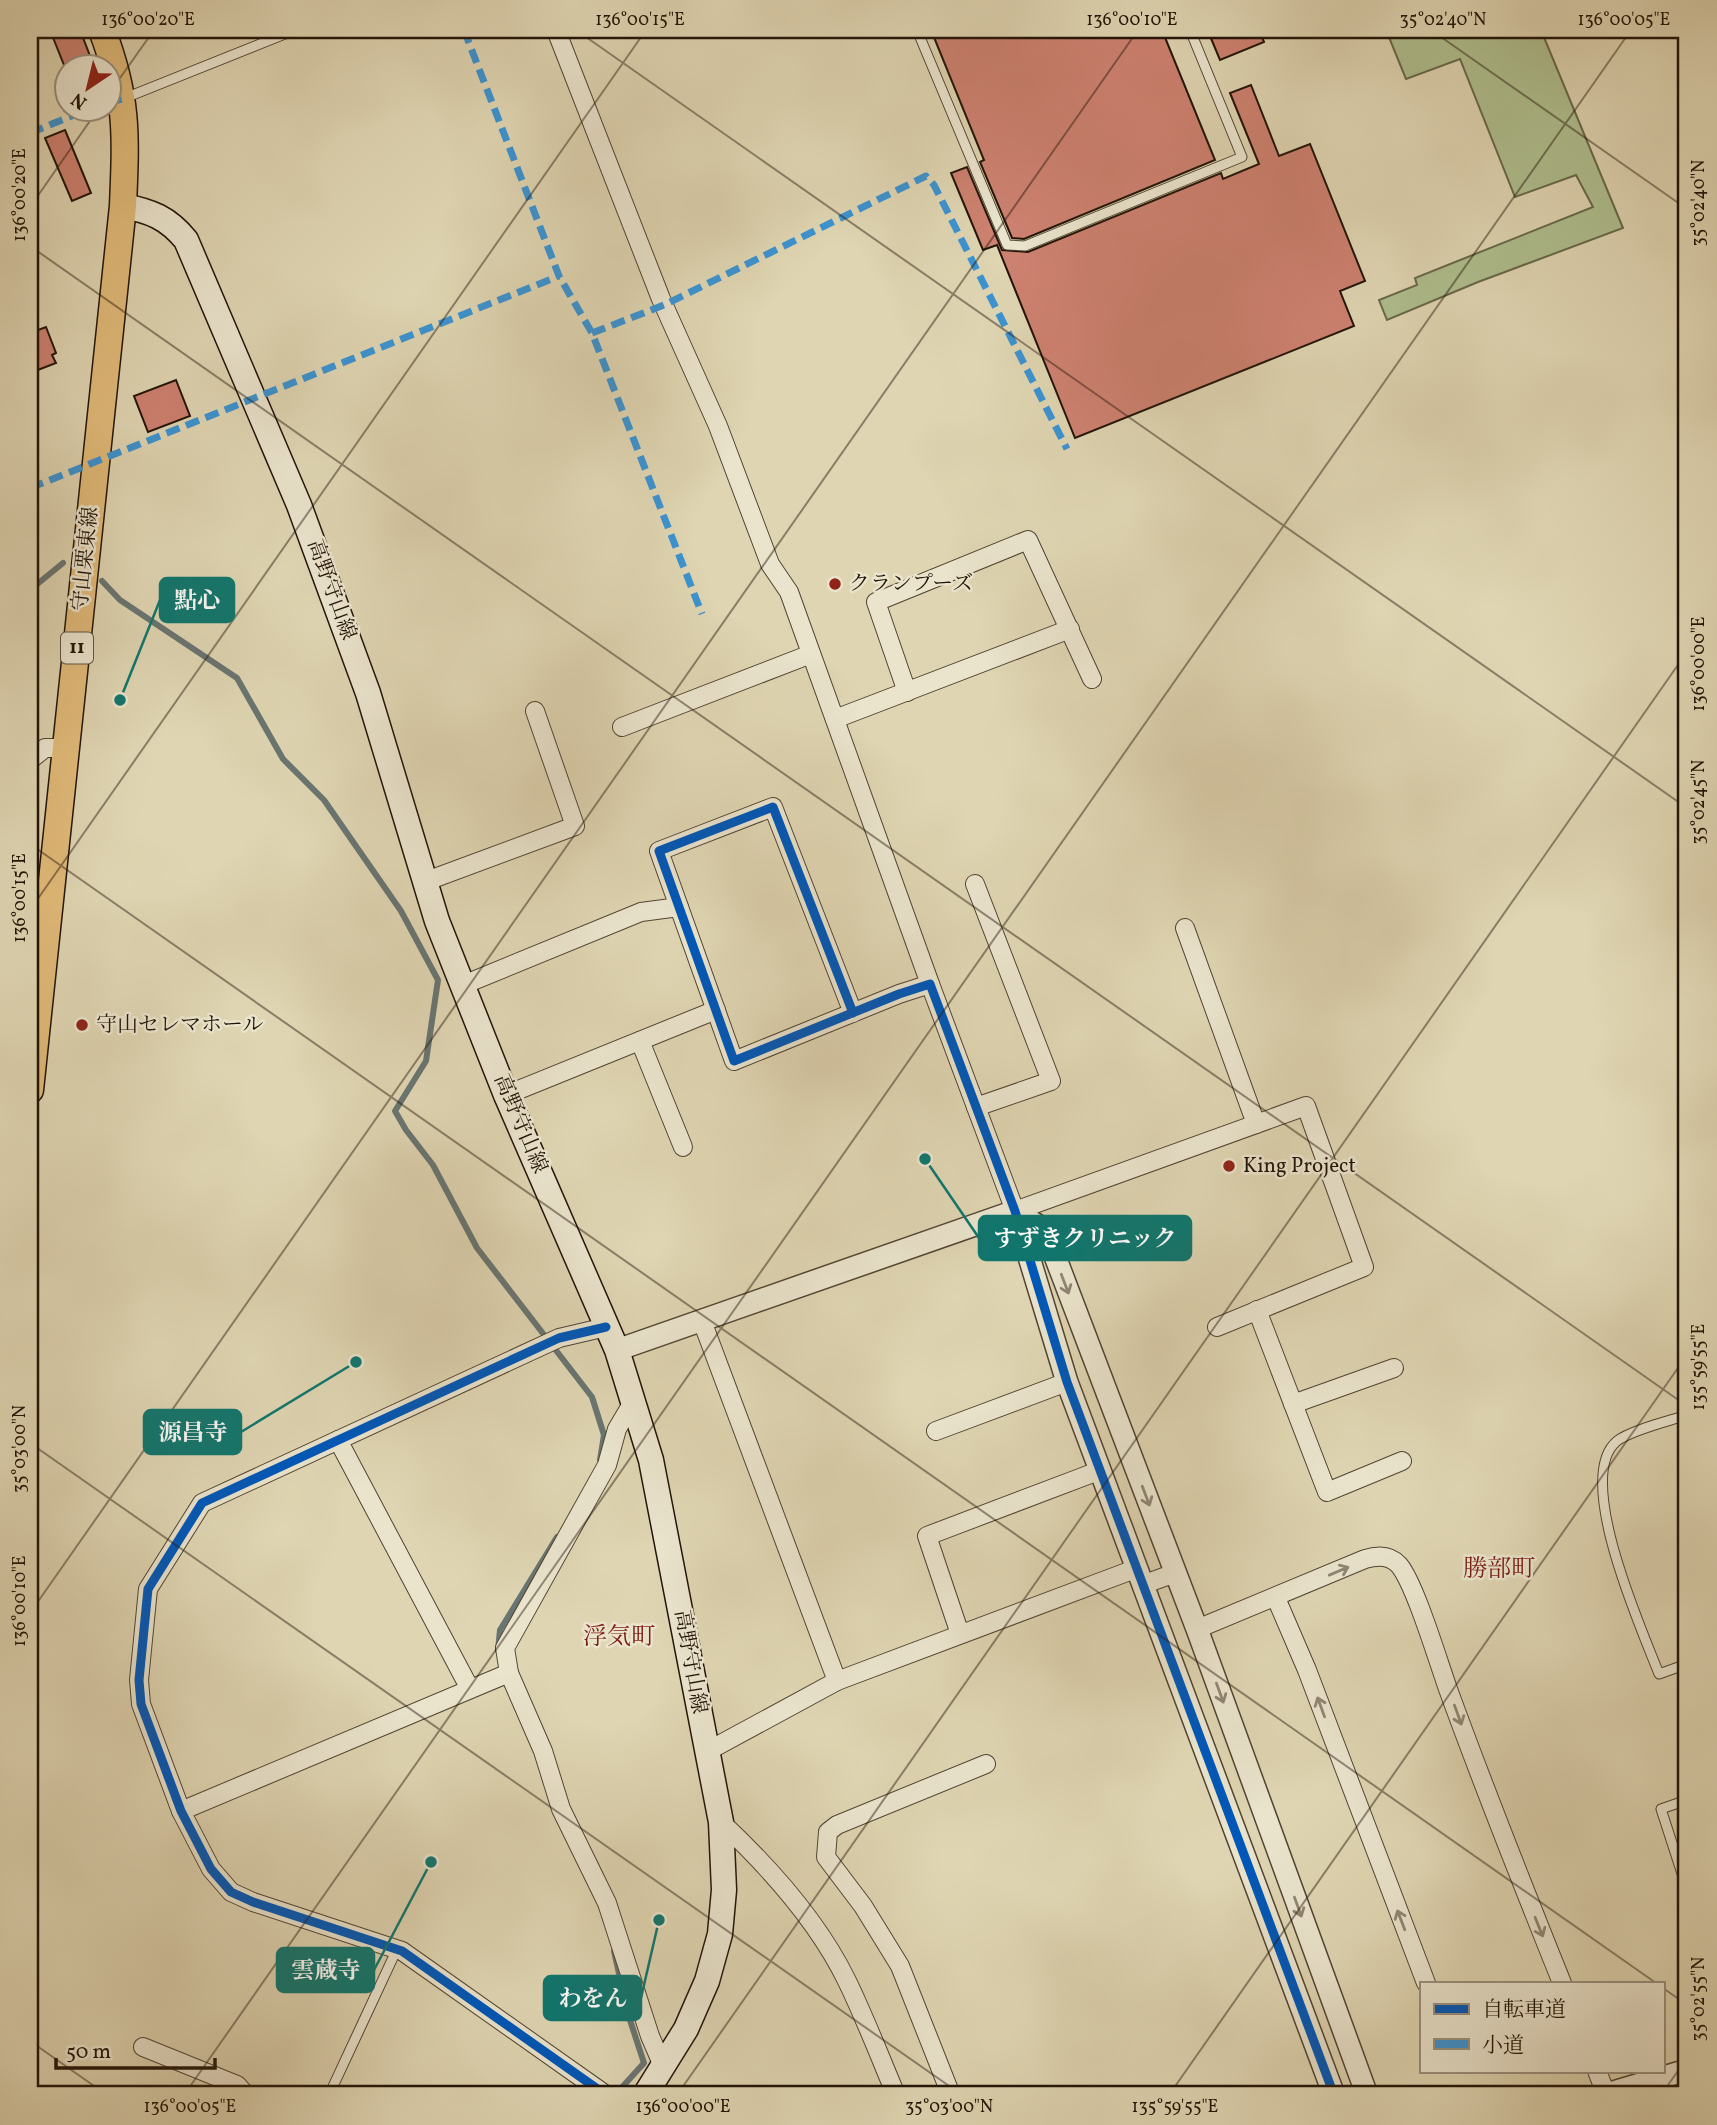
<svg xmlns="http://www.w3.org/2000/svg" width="1717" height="2125" font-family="Vollkorn,'Noto Serif JP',serif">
<rect width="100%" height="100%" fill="#dfd5b2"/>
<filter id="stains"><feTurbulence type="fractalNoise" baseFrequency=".00286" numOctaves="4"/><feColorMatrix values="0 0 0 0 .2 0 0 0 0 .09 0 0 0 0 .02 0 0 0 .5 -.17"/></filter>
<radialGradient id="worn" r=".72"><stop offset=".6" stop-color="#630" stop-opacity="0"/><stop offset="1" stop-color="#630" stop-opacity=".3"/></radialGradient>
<polygon fill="#afbe8e" stroke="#68694b" stroke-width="2" points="1386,30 1541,30 1623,228 1478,282 1387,320 1379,300 1417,285 1415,278 1593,207 1576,175 1515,197 1460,59 1406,79"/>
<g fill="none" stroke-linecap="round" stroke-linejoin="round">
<g stroke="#697572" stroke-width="6">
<polyline points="102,581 120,600 237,678 283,759 324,800 401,911 438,980 426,1061 395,1111 406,1130 433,1165 477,1248 592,1397 604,1435 600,1460"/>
<polyline points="30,590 63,563"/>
<polyline points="498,1650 500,1630 557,1537"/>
<polyline points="614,1951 628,2014 644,2063 615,2095"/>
</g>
</g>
<g fill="#cd8170" stroke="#221408" stroke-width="2">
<polygon points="50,30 80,30 90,56 64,65"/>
<polygon points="931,30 1162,30 1215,160 1024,239 1012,238 980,162 984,160"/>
<polygon points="1226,30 1259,30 1264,42 1220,60 1210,36"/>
<polygon points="1251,85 1279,156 1310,144 1365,281 1340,291 1354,326 1075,438 997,245 983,250 951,173 967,167 1002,250 1028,252 1221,173 1223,179 1259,164 1230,93"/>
<polygon points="65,130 91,193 72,201 45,138"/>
<polygon points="46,327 56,353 52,355 56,363 30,373 30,333"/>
<polygon points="176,380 190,416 148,432 134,396"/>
</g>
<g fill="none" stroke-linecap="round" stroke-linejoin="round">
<g stroke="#514432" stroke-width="11">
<g id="service">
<polyline points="917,30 1007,245 1025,246 1242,157 1190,30"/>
<polyline points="125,98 295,30"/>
<path d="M1687 1415C1669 1421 1631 1430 1617 1441 1573 1477 1642 1630 1659 1674L1687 1664"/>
<polyline points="1687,1800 1661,1809 1687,1889"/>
<polyline points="329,2095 397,1949"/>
</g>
</g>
<g stroke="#514432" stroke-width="20">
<g id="minor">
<polyline points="556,30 661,299 718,426 770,564 789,592 930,984"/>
<polyline points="907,692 876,602 1028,540 1092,679"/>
<polyline points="835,719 1070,629"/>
<polyline points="622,727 811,654"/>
<polyline points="30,760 45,748 66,748"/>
<polyline points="424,882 575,826 535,711"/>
<polyline points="975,884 1051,1081 976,1107"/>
<polyline points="1185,928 1256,1124"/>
<polyline points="463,985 641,912 679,907"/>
<polyline points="853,1013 773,807 659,851 734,1061 899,994 930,984 1015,1211 1306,1106 1364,1267 1217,1327"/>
<polyline points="640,1041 683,1147"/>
<polyline points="506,1095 716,1010"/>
<polyline points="1257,1310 1327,1492 1402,1461"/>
<polyline points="702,1321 837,1681"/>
<polyline points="606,1327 559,1338 202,1503 148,1589 139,1680 141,1704 181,1811 211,1869 231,1892 253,1902 402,1951 606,2095"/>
<polyline points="633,1402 617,1429 607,1465 505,1648 509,1673 543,1751 561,1809 607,1903 650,2036 663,2066"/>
<polyline points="1293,1404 1394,1368"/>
<polyline points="936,1431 1067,1382"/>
<polyline points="338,1440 470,1689"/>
<polyline points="1142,1585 1175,1573"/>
<polyline points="1276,1598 1307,1670 1426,1983"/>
<path d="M1197 1629 1365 1559C1378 1555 1390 1555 1399 1565 1415 1584 1438 1661 1448 1689 1484 1788 1523 1886 1562 1983"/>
<polyline points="960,1634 927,1536 1101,1470"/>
<polyline points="706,1752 837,1681 1135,1569"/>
<polyline points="181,1811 509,1673"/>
<path d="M721 1822C769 1867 818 1921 847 1981 865 2018 880 2057 896 2095"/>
<polyline points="143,2047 237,2085 246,2095"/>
<polyline points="1597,2071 1606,2094"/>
<polyline points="951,2095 900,1966 863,1906 826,1857 828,1832 837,1825 986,1764"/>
</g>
</g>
<g stroke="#514432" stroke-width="24">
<g id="tertiary">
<polyline points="1015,1211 1045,1230 1197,1629 1367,2095"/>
<polyline points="1015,1211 1067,1382 1334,2095"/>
<polyline points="617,1350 1015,1211"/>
<polyline points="1603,2095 1687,2070"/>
</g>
</g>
<g stroke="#221408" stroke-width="27">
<path id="secondary" d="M123 206C151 211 168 218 186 240L299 505 368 693 437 921 506 1095 617 1350 651 1460 721 1822 724 1890 720 1934 707 1981 686 2029 645 2095"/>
</g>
<g stroke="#221408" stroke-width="29">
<path id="primary" d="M30 1090 123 206C126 134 128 98 102 30"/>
</g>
<use href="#service" stroke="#eae4cd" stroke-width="9"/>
<use href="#minor" stroke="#eae4cd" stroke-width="18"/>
<use href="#tertiary" stroke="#eae4cd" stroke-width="21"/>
<use href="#secondary" stroke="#eae4cd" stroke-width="24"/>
<use href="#primary" stroke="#e0ba79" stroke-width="26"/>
<g stroke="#3b93d1" stroke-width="7" stroke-dasharray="14 7" stroke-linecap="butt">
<polyline points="464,30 559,276 592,333 702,614"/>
<polyline points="108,102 123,99"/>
<polyline points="30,133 91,108"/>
<polyline points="592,333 664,305 926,176 934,185 1067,449"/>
<polyline points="30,488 559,276"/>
</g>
<g stroke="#eae4cd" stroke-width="13">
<g id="cycleway">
<polyline points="853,1013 773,807 659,851 734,1061 899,994 930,984 1015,1211 1067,1382 1334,2095"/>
<polyline points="606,1327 559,1338 202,1503 148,1589 139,1680 141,1704 181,1811 211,1869 231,1892 253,1902 402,1951 606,2095"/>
</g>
</g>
<use href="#cycleway" stroke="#0057b8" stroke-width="9"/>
</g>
<defs><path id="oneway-shaft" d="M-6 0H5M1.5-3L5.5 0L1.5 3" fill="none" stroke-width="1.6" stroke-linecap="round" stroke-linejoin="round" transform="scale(1.75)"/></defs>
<g stroke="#908674">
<use href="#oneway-shaft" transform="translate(1065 1284) rotate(69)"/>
<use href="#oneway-shaft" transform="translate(1146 1496) rotate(69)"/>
<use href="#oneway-shaft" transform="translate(1339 1571) rotate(-23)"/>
<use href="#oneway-shaft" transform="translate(1220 1693) rotate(70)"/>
<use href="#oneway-shaft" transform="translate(1321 1707) rotate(-110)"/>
<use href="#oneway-shaft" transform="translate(1458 1715) rotate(70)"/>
<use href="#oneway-shaft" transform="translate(1298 1907) rotate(70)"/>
<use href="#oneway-shaft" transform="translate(1401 1920) rotate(-111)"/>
<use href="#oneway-shaft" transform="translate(1539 1927) rotate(68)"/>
</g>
<path fill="none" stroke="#221408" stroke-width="2" stroke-opacity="0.45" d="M576 30 1687 808M1431 30 1687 209M108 95 154 30M30 207 99 108M30 246 1687 1406M30 844 1656 1983M30 910 646 30M30 1443 962 2095M30 1613 1138 30M1663 1988 1687 2005M30 2041 107 2095M184 2095 1631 30M677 2095 1687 652M1169 2095 1687 1355M1661 2095 1687 2058"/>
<g fill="#8f2418" stroke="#eae4cd" stroke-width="2.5">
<circle cx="835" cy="584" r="7"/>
<circle cx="82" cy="1025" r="7"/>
<circle cx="1229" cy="1166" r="7"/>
</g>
<g text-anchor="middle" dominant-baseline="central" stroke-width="5" stroke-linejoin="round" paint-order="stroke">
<rect fill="#eae4cd" stroke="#5e5243" stroke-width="2" x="61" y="632.5" width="32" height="31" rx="5"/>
<g font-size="19" font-weight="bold" fill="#221408">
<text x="77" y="648">11</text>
</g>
<g font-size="21" fill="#221408" stroke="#eae4cd">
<text transform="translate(86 559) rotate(-84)">守山栗東線</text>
<text transform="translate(331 590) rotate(70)">高野守山線</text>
<text transform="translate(520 1124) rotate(67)">高野守山線</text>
<text transform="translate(690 1662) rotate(80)">高野守山線</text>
</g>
<g font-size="21" fill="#221408" stroke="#eae4cd" text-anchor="start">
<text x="849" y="584">クランプーズ</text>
<text x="96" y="1025">守山セレマホール</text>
<text x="1243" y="1166">King Project</text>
</g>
<g font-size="24" fill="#7a1f14" stroke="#eae4cd">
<text x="1499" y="1570">勝部町</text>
<text x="619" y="1638">浮気町</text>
</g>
</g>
<path fill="none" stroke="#0f766e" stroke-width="2.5" d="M120 700L160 600M925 1159L979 1238M356 1362L241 1432M431 1862L374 1970M659 1920L641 1998"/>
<g fill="#0f766e" stroke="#eae4cd" stroke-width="2.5">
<circle cx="120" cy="700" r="7"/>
<circle cx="925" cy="1159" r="7"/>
<circle cx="356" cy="1362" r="7"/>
<circle cx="431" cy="1862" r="7"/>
<circle cx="659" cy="1920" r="7"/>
</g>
<g fill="#0f766e" stroke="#0f766e" stroke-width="2.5">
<rect x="160" y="578" width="74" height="44" rx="7"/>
<rect x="979" y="1216" width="212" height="44" rx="7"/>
<rect x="144" y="1410" width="97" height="44" rx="7"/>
<rect x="277" y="1948" width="97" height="44" rx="7"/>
<rect x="544" y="1976" width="97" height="44" rx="7"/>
</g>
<g font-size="23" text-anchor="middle" font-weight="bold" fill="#fff">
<text x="197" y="608">點心</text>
<text x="1085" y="1246">すずきクリニック</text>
<text x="193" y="1440">源昌寺</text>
<text x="326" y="1978">雲蔵寺</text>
<text x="593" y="2006">わをん</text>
</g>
<rect width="1717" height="2125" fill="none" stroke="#dfd5b2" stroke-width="77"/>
<rect x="1420" y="1982" width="245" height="91" fill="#eae4cd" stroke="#9a917e" stroke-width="2"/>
<rect x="1434" y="2004" width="35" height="10" fill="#0057b8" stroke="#9a917e" stroke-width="2"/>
<text x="1482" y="2016" font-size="21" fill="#221408">自転車道</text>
<rect x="1434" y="2039" width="35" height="10" fill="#3b93d1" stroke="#9a917e" stroke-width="2"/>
<text x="1482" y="2052" font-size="21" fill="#221408">小道</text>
<g transform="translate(88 88) rotate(215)"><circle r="33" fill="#eae4cd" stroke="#9a917e" stroke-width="2"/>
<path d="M0-5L12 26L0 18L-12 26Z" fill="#8f2418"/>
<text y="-10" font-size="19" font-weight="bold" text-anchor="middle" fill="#221408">N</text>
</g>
<path d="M56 2058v10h159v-10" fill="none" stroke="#221408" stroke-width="3.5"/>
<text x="66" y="2058" font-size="21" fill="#221408" stroke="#eae4cd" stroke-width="5" paint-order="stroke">50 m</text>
<rect x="38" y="38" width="1640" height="2048" fill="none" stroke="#221408" stroke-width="2.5"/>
<g font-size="18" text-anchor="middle" fill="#221408">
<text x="148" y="25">136°00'20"E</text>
<text x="640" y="25">136°00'15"E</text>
<text x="1132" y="25">136°00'10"E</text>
<text x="1443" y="25">35°02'40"N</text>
<text x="1624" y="25">136°00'05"E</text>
<text transform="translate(19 195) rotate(-90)" y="6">136°00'20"E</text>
<text transform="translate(1698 203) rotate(-90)" y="6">35°02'40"N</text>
<text transform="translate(1698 664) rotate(-90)" y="6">136°00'00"E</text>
<text transform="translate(1698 802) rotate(-90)" y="6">35°02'45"N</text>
<text transform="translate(19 898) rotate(-90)" y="6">136°00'15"E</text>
<text transform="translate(1698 1367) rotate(-90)" y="6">135°59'55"E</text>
<text transform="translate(19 1449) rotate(-90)" y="6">35°03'00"N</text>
<text transform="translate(19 1601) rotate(-90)" y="6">136°00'10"E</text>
<text transform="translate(1698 1999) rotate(-90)" y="6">35°02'55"N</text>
<text x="190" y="2112">136°00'05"E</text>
<text x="683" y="2112">136°00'00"E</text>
<text x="949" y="2112">35°03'00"N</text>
<text x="1175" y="2112">135°59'55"E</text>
</g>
<rect width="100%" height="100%" filter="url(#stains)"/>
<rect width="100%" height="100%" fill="url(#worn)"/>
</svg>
